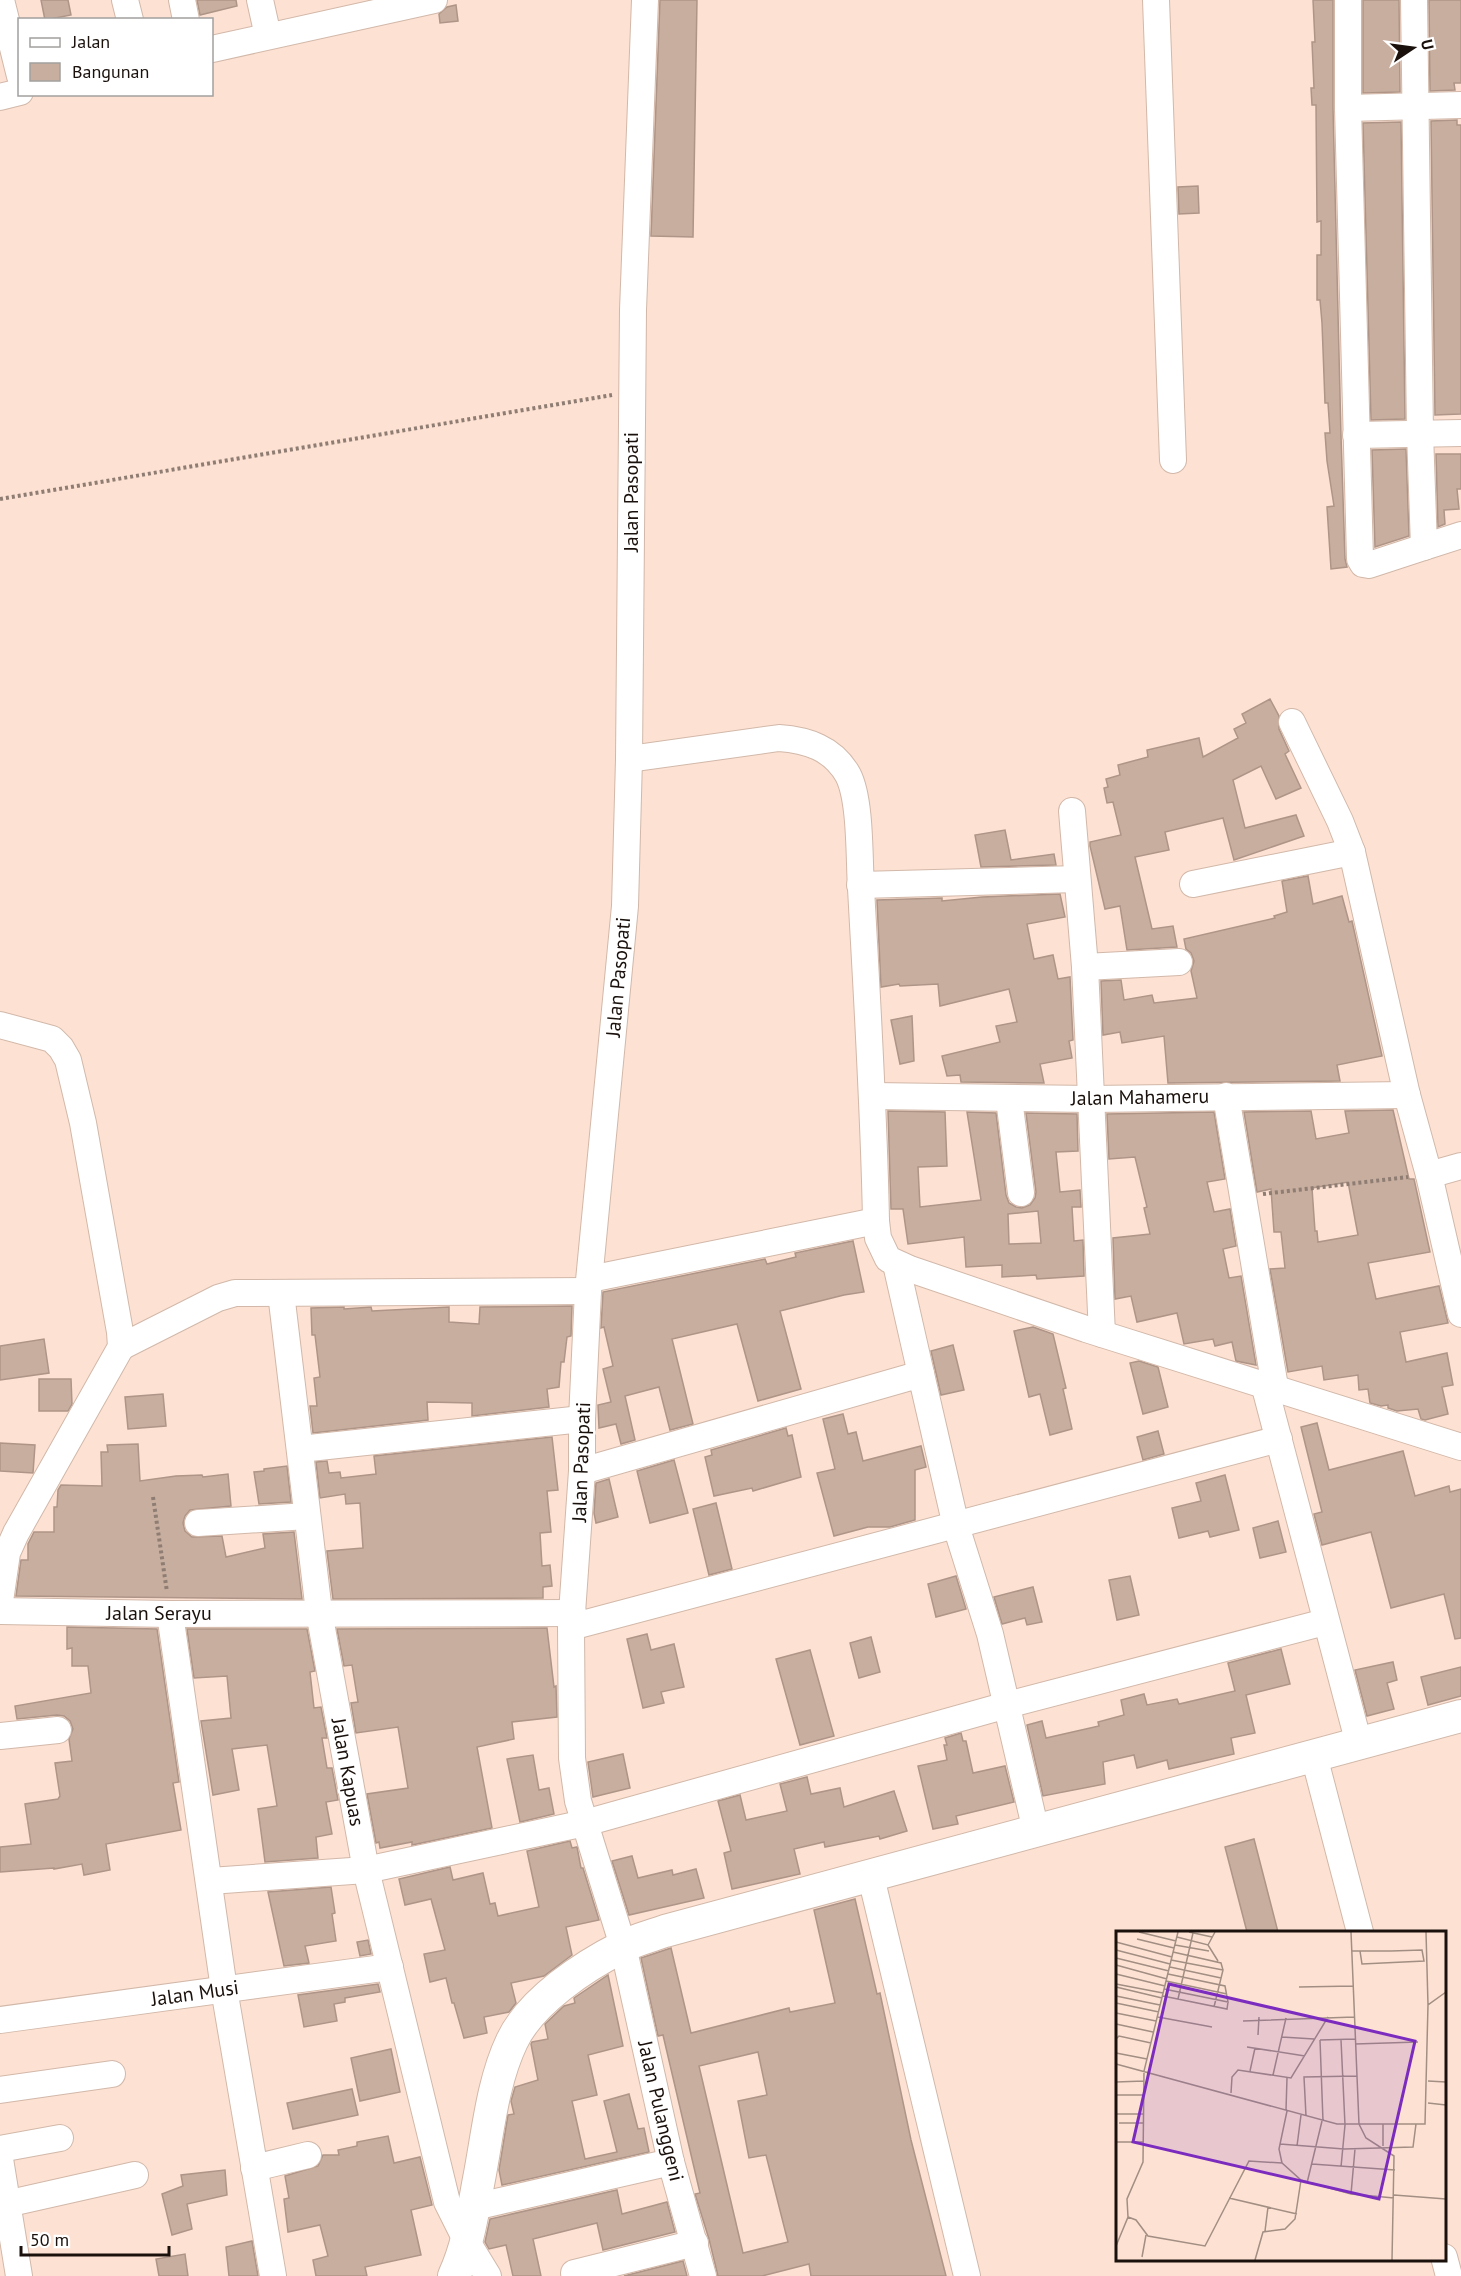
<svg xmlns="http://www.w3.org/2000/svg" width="1461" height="2276" font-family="'PT Sans',sans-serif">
<rect width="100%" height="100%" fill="#fde2d3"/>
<g fill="#c7ae9f" stroke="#ae9587" stroke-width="1.5" fill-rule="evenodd">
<polygon points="41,0 68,0 71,15 45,20"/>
<polygon points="197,0 236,0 237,6 200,15"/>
<polygon points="660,0 697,0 693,237 651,236"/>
<polygon points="1313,0 1333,0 1333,108 1341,436 1345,559 1347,567 1331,569 1327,507 1334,506 1327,461 1325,433 1330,433 1328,403 1325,403 1322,323 1320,300 1317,300 1317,255 1321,255 1321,221 1317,222 1316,105 1312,105 1311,88 1314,88 1312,42 1315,42"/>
<polygon points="1363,0 1399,0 1400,92 1363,93"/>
<polygon points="1429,0 1461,0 1461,83 1454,83 1455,90 1430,91"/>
<polygon points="456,5 458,21 440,23 439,14 447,7"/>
<polygon points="1457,120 1457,125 1461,125 1461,414 1435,415 1431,121"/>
<polygon points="1401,122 1405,419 1371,420 1363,123"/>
<polygon points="1198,186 1199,213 1179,214 1178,187"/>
<polygon points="1406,449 1409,536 1375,547 1372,450"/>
<polygon points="1436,454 1461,454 1461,489 1457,489 1459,509 1444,510 1445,524 1438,527"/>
<polygon points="1270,699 1279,716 1279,729 1289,751 1285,754 1301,788 1276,799 1261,766 1233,780 1245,828 1296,815 1304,836 1234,860 1223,818 1165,832 1169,850 1135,857 1152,929 1173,926 1177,947 1127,950 1120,906 1105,909 1090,846 1090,842 1121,835 1113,802 1107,803 1104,788 1108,787 1106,779 1120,775 1118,765 1148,757 1147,750 1199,738 1203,757 1238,738 1234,729 1246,723 1242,714"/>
<polygon points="1005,830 1011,860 1054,854 1056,865 981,867 975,835"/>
<polygon points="1308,876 1313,904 1342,896 1349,922 1352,921 1382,1056 1337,1065 1340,1081 1168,1083 1164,1036 1122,1043 1120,1032 1103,1035 1101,981 1121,980 1124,1000 1152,995 1154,1003 1197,998 1191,971 1194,961 1191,953 1186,949 1184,939 1275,918 1274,916 1287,912 1282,881"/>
<polygon points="1060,894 1065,917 1027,924 1034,959 1053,955 1058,979 1070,977 1073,1040 1069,1041 1072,1058 1040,1064 1044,1083 961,1082 960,1075 947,1076 942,1056 1000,1042 996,1026 1017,1022 1009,989 940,1006 938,984 900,986 899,984 881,987 877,900 942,898 942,901 982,897"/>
<polygon points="912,1016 914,1061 900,1064 891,1020"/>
<path d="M1393 1110 1409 1179H1414L1430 1252 1368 1263 1376 1299 1439 1286 1448 1323 1400 1332 1406 1362 1447 1353 1453 1385 1442 1387 1448 1414 1425 1420 1421 1419 1418 1409 1397 1411 1388 1408V1405L1381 1406 1370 1403 1368 1389 1359 1390 1358 1375 1324 1380 1322 1366 1288 1372 1270 1269 1285 1268 1281 1232H1274L1271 1189 1257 1192 1244 1112 1311 1111 1316 1139 1349 1133 1345 1111ZM1348 1182 1358 1235 1318 1242 1317 1231H1315L1312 1188Z"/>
<path d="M888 1111 945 1112 947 1166 918 1167 920 1207 981 1200 967 1112 996 1113 1006 1195 1009 1203 1016 1207 1022 1208 1030 1205 1035 1198 1036 1192 1026 1113 1077 1114 1078 1151 1056 1152 1060 1192 1080 1190 1081 1207H1072L1074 1241 1083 1240 1084 1276 1037 1279 1036 1275 1002 1277V1265L966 1267 964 1237 908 1244 903 1209H891ZM1038 1211 1041 1243 1009 1244 1008 1214Z"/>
<polygon points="1214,1112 1225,1179 1207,1182 1214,1212 1230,1209 1236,1246 1223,1249 1229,1278 1241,1276 1256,1365 1236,1361 1232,1342 1215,1346 1213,1339 1184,1344 1177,1313 1137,1322 1131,1296 1115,1299 1113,1238 1150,1234 1144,1208 1147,1207 1135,1157 1109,1159 1107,1114"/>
<polygon points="853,1241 864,1292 844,1295 780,1311 801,1389 758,1401 737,1324 672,1339 693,1424 670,1430 659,1387 625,1396 635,1440 621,1444 616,1424 599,1428 598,1405 611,1402 603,1369 613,1366 604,1327 601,1328 603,1292 765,1259 767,1264 796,1257 795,1253"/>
<polygon points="572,1306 571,1336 567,1337 564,1362 561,1362 559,1387 547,1389 549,1407 472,1416 472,1403 427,1402 428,1420 313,1433 310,1406 317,1406 314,1378 320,1377 315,1335 312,1335 311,1308 344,1307 344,1309 371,1307 372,1311 449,1307 449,1322 479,1324 480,1307"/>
<polygon points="1033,1327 1053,1334 1066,1388 1063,1389 1072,1429 1050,1435 1040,1394 1029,1397 1014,1331"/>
<polygon points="44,1339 49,1373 0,1380 0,1346"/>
<polygon points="953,1345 964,1390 941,1395 931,1351"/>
<polygon points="1139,1361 1158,1367 1168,1407 1143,1414 1130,1363"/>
<polygon points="39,1379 71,1379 72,1404 68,1411 39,1411"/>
<polygon points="163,1394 166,1426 128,1429 125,1397"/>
<polygon points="843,1414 848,1434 856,1432 863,1461 921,1446 926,1467 915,1470 915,1520 890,1527 868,1527 834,1536 817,1473 835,1469 823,1419"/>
<polygon points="1317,1423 1329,1470 1403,1451 1415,1496 1449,1486 1450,1492 1461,1489 1461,1638 1455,1639 1444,1594 1391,1608 1371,1532 1322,1545 1314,1514 1322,1512 1301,1427"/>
<polygon points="786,1428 788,1436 792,1435 801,1477 753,1491 752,1488 714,1496 705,1457 712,1455 711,1450"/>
<polygon points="1158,1431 1164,1454 1143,1460 1137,1437"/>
<polygon points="552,1437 558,1490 547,1491 551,1532 540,1533 542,1566 550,1565 552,1586 543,1587 543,1598 333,1599 327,1551 363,1548 360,1503 346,1504 345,1494 320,1498 316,1462 327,1461 329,1473 340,1472 341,1478 376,1474 374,1456"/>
<polygon points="0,1443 35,1445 33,1473 0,1471"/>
<polygon points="138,1444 140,1481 176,1476 202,1475 203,1477 228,1474 231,1506 190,1510 185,1516 183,1523 185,1531 192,1537 222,1536 226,1557 265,1548 263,1534 294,1532 302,1599 16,1596 21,1560 28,1560 28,1544 34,1532 54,1532 54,1507 57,1507 58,1490 61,1485 102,1486 101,1452 108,1452 107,1445"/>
<polygon points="674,1460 688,1513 650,1523 637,1471"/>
<polygon points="287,1466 291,1502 259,1504 254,1472 264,1471 264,1469"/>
<polygon points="1225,1475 1239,1530 1210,1537 1208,1531 1179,1538 1172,1508 1201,1501 1196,1483"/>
<polygon points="609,1479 618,1517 596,1523 594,1513 596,1483"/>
<polygon points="716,1503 732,1569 709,1575 693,1509"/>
<polygon points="1278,1521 1286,1552 1260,1558 1253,1528"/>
<polygon points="956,1576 966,1609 936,1617 928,1584"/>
<polygon points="1130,1576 1139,1615 1117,1620 1109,1580"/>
<polygon points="1033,1587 1042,1622 1027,1625 1025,1618 1002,1624 994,1597"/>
<polygon points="67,1627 157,1629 179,1782 173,1783 181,1830 106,1844 110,1870 84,1875 82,1864 54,1869 54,1868 0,1872 0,1847 31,1844 25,1804 58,1799 60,1796 55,1763 72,1761 69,1739 73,1729 70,1721 64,1716 57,1715 17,1719 15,1706 91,1693 88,1666 72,1666 72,1648 67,1649"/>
<polygon points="547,1628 554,1687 556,1686 557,1717 512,1722 514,1739 477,1747 492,1828 412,1845 412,1842 380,1848 379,1842 376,1843 367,1794 408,1788 398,1727 356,1733 351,1703 358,1702 352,1665 344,1666 337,1629"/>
<polygon points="187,1629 307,1629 315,1671 310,1672 314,1708 321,1707 327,1738 322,1738 327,1768 332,1768 338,1800 326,1802 332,1834 316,1837 318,1858 265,1862 258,1809 277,1806 267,1745 232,1749 239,1790 213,1795 201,1721 231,1718 227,1676 194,1678"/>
<polygon points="647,1634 651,1650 674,1644 684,1687 661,1692 664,1703 643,1708 627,1639"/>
<polygon points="871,1637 880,1672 859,1678 850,1643"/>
<polygon points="1281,1649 1290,1684 1246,1695 1255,1733 1231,1738 1234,1754 1169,1769 1167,1760 1137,1768 1134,1755 1103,1762 1105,1784 1043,1796 1027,1725 1042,1721 1046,1738 1099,1726 1098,1722 1124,1715 1121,1700 1144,1694 1147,1705 1177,1699 1179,1704 1235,1691 1228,1663"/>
<polygon points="810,1650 834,1736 800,1745 776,1659"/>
<polygon points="1393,1662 1397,1680 1387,1683 1394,1709 1367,1716 1355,1670"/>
<polygon points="1461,1667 1461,1696 1428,1705 1421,1677"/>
<polygon points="961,1733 963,1741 966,1741 973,1773 1005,1766 1014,1802 956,1816 958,1824 933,1829 918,1766 947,1760 944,1745 947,1745 945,1738"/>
<polygon points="623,1754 630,1788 593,1797 588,1762"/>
<polygon points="533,1755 539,1790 549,1788 554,1814 520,1822 507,1759"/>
<polygon points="807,1777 811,1794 840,1788 844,1807 894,1791 907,1831 880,1839 879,1836 825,1847 824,1842 794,1849 800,1874 732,1889 724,1853 731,1851 718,1801 740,1795 746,1820 787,1811 780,1784"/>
<polygon points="1254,1839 1278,1932 1247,1932 1225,1847"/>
<polygon points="570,1841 572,1848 577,1847 581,1868 583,1868 599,1920 566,1927 572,1955 544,1976 511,1983 516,2003 509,2012 484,2017 487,2033 464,2038 454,2003 452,2003 446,1978 430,1982 424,1954 445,1950 431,1899 405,1905 399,1879 450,1867 453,1880 483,1873 490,1904 495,1903 498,1916 539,1907 527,1851"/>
<polygon points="632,1856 638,1878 672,1870 673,1875 696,1869 704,1898 629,1915 612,1861"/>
<polygon points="331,1887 335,1913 332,1914 336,1941 305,1946 309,1963 284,1966 268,1892"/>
<path d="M855 1899 877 1994 880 1993 911 2140 946 2276H811L809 2264 762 2276H718L709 2239 695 2194 700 2193 663 2035 658 2036 641 1958 671 1948 691 2033 789 2008 790 2012 835 2003 814 1910ZM758 2052 767 2095 738 2101 749 2158 766 2155 788 2242 743 2253 699 2066Z"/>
<polygon points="368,1940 371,1954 360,1956 357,1942"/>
<polygon points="608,1975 623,2046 588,2055 597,2095 572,2101 585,2159 617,2152 604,2101 629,2094 638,2129 644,2128 649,2152 502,2185 499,2170 508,2115 514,2114 511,2101 515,2087 538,2080 531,2044 532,2042 548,2039 545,2024 564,2006 575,2003 574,1998"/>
<polygon points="378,1984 380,1992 345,1998 345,2002 334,2004 337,2021 304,2027 298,1995"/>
<polygon points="391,2049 400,2092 360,2101 351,2058"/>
<polygon points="352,2089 358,2115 293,2129 287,2103"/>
<polygon points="388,2136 394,2163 420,2157 432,2205 411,2210 421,2255 365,2267 367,2276 316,2276 313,2260 328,2256 320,2225 288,2232 284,2199 289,2198 285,2176 318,2166 323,2155 339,2155 338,2150 357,2146 357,2142"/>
<polygon points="225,2170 227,2195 187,2204 192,2229 172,2235 162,2194 183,2186 181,2175"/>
<polygon points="617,2190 622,2214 667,2202 675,2232 603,2250 597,2223 533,2239 541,2276 513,2276 506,2245 489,2249 485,2242 490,2219"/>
<polygon points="252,2241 258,2276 229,2276 226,2247"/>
<polygon points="185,2254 188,2276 159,2276 156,2259"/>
<polygon points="683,2261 687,2276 624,2276"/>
</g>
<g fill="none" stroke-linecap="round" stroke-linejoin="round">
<g stroke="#d2b8a9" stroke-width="28">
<g id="minor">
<polyline points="1,0 20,76"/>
<polyline points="125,0 130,20"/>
<polyline points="182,0 186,20"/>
<polyline points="260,0 268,36"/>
<polyline points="645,0 633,310 629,759 625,906 588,1291 582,1419 582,1471 571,1627 572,1758 578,1801 623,1946 671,2162 703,2276"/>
<polyline points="1156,0 1173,460"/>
<polyline points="1348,0 1348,108 1360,559 1363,564 1369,565 1424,547"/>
<polyline points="1414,0 1420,433 1424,547 1461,535"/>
<polyline points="212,49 434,0"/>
<polyline points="0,97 20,92"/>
<polyline points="1348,108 1461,105"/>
<polyline points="1356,435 1461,433"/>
<polyline points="1292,722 1340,821 1352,852 1407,1095 1429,1175 1461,1314"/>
<path d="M629 759 779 738C807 740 833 748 848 775 861 800 859 859 861 888 867 999 874 1110 876 1221L878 1238 888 1259 910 1269 1086 1329 1461 1447"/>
<polyline points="1072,811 1085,967 1102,1334"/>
<polyline points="1193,884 1352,852"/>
<polyline points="860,885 1077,879"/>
<polyline points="1085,967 1179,962"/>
<polyline points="0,1025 52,1039 61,1048 68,1060 83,1123 120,1332 121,1347 16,1533 7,1553 0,1601"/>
<polyline points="873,1096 1091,1099 1407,1095"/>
<polyline points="1226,1096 1275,1387"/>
<polyline points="1009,1099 1021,1193"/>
<polyline points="1429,1175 1461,1166"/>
<polyline points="896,1264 921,1374"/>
<polyline points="590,1279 876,1221"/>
<polyline points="281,1293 319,1612 366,1870 447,2202 466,2240 488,2276"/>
<polyline points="121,1347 218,1298 235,1293 588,1291"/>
<polyline points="1264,1384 1359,1744"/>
<polyline points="300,1449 582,1419"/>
<polyline points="582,1471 921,1374 956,1526 990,1634 1036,1831"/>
<polyline points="198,1523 307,1516"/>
<polyline points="0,1611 170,1614 573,1613"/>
<polyline points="170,1614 224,1989 273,2276"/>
<polyline points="571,1627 1279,1439"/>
<polyline points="0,1736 58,1730"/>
<polyline points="1314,1756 1360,1932"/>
<polyline points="871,1877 967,2276"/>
<polyline points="210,1881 366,1870 585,1823 1007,1705 1325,1622"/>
<polyline points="0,2020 390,1967"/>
<polyline points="0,2090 112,2074"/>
<polyline points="0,2149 60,2138"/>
<polyline points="0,2159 19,2276"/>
<polyline points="254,2168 308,2155"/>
<polyline points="6,2204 135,2175"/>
<polyline points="474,2207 671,2162"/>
<polyline points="1444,2257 1449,2276"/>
<polyline points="574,2273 695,2243"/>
</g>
</g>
<g stroke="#d2b8a9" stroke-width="34">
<path id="major" d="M454 2276C468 2246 473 2211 479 2179 488 2133 492 2083 512 2041 531 2001 584 1966 622 1947 635 1940 651 1936 665 1931L1461 1716"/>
</g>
<g stroke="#8f7d73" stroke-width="4" stroke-dasharray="3 3" stroke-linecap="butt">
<polyline points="0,499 612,395"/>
<polyline points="1263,1194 1408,1177"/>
<polyline points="153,1497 167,1592"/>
</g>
<use href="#minor" stroke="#fff" stroke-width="26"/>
<use href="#major" stroke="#fff" stroke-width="32"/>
</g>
<g text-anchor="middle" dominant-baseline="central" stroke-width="5" stroke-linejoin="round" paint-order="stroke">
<g font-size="20" fill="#1a110c" stroke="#fff">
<text transform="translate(631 492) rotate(-90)">Jalan Pasopati</text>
<text transform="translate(618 977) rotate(-85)">Jalan Pasopati</text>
<text transform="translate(1140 1097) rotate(-1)">Jalan Mahameru</text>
<text transform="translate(581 1462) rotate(-88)">Jalan Pasopati</text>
<text x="159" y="1613">Jalan Serayu</text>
<text transform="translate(348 1772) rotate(80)">Jalan Kapuas</text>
<text transform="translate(195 1993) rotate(-8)">Jalan Musi</text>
<text transform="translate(661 2111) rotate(77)">Jalan Pulanggeni</text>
</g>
</g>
<g transform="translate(1116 1931)">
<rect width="330" height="330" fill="#fde2d3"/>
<path fill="none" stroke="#a28e83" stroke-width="1.5" d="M23 1 60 10M73 1 96 6M235 1 243 193 250 207 278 225 276 329M310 1 312 74M61 6 92 14 99 1M21 8 58 17M0 11 56 26M59 14 93 20M92 14 102 30M0 19 54 33M236 20H275L306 19 308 30 246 33 244 20M57 21 105 32 107 39 98 76M0 27 53 40M55 29 107 39M0 34 51 48M54 36 105 47M0 43 49 55M50 50 111 63M0 53 47 62M0 56 46 67M183 56 237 55M48 58 112 71 109 55 52 43M0 65 44 74M47 65 111 78 112 71M62 68 77 2M0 72 43 81M0 82 40 90M42 86 96 96M127 90 238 86M0 93 37 101M142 104 143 86M166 106 198 108M0 108 3 105 35 112M204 109 207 190M204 109 239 108M225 109 229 194 225 236M239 113 302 111M131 116 189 125M0 122 31 128M0 133 221 193H309L312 74 330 61M134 140 139 117M157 144 170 87M312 150 330 151M0 151 28 150M115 162 116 146 122 139 175 147 212 86M0 164H28M312 172 330 174M170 179 171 147M0 183H27M190 185 188 146 241 145M3 192H27M0 211H27M164 213 228 218 297 216 300 193M181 215 185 184M267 215V193M166 232 163 218 171 180M196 233 279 239M191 252 206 190M235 263 239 218M278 264 330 268M113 267 181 283M12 286 20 289 32 305 89 315 133 230 166 232 185 249 235 263 278 267M149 300 152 276M0 315 12 286 11 268 27 231 28 140 62 1M26 326 30 304M139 329 147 301 169 298 179 288 185 249"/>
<path fill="#7b2cbf" fill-opacity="0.15" stroke="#7b2cbf" stroke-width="3" d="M53 53 299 110 263 268 17 211Z"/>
<rect width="330" height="330" fill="none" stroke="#1a110c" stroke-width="3"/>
</g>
<rect x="18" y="18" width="195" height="78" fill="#ffffff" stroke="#a3a09e" stroke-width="1.5"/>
<rect x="30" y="38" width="30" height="9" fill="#ffffff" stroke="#a3a09e" stroke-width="1.5"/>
<text x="72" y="48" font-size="18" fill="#1a110c">Jalan</text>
<rect x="30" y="63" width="30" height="18" fill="#c7ae9f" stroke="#a3a09e" stroke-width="1.5"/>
<text x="72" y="78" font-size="18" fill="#1a110c">Bangunan</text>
<g transform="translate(1413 48) rotate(77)" stroke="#ffffff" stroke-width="4.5" paint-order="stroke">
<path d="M0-4.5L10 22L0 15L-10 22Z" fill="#1a110c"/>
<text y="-9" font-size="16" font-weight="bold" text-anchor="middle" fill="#1a110c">U</text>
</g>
<path d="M21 2246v9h148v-9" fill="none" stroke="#1a110c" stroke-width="3"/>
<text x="30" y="2246" font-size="18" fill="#1a110c" stroke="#ffffff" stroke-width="4.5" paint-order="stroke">50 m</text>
</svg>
